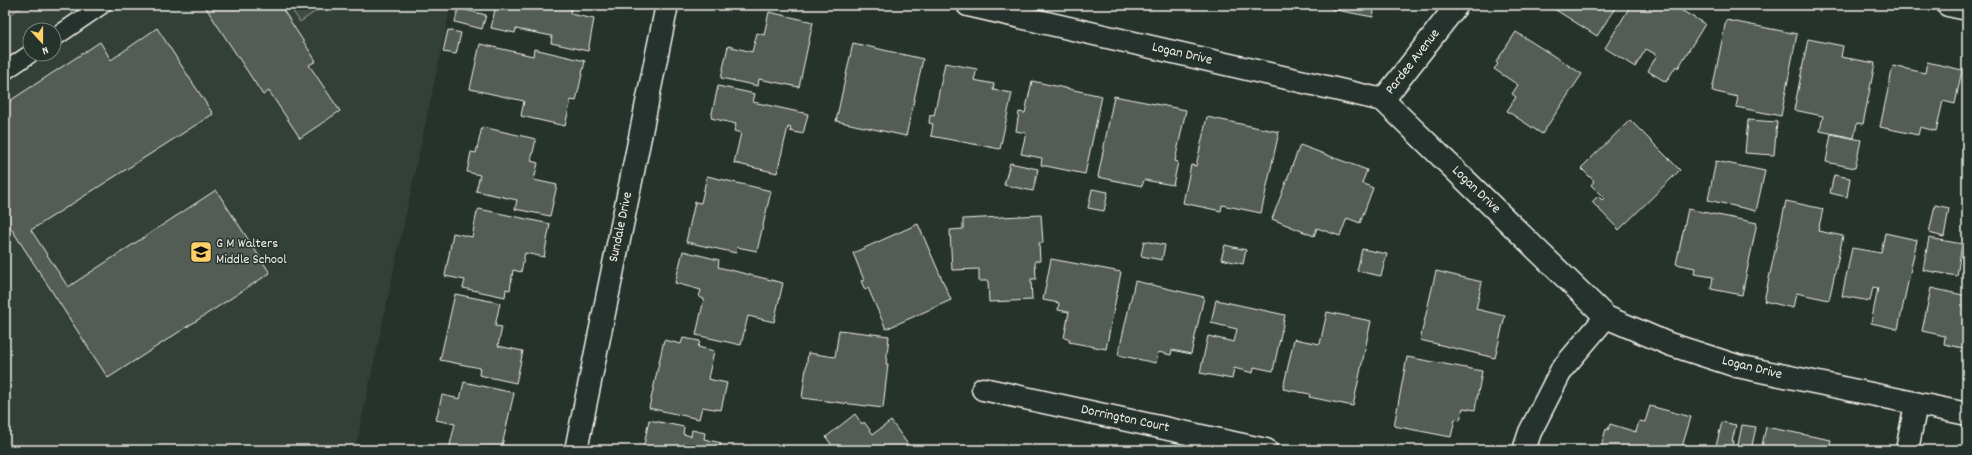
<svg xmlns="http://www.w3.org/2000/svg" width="1972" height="455" font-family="Dekko,sans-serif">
<rect width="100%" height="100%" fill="#26332d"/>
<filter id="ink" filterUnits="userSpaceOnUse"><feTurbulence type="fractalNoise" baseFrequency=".025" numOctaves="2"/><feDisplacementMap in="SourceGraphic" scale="8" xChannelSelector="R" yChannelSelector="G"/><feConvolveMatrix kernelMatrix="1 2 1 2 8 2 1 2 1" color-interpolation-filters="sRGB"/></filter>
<g filter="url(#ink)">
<path fill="#333f39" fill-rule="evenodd" d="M5 5H451L355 450H5ZM30 30H54V54H30Z"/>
<g fill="#414b45" stroke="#9a9e96">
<polygon points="5,5 25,5 5,18"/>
<polygon points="289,5 325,5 300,22"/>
</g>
<g fill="#525c55" stroke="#f4f1e8">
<polygon points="211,5 280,5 316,61 309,65 340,111 300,138 269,91 263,95 206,8"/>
<polygon points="496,5 572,5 570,14 594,19 588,51 551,43 552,36 516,29 515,33 491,28"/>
<polygon points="1332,5 1375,5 1373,17 1331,9"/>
<polygon points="1548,5 1617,5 1597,36"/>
<polygon points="1631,5 1681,5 1679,9 1705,24 1678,68 1676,66 1666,82 1648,71 1657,55 1646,49 1635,67 1605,48"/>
<polygon points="458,8 486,15 482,29 455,22"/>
<polygon points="769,12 813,22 799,87 759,79 758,86 721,78 728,46 752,52 757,33 764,35"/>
<polygon points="1726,20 1797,34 1781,116 1736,107 1738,97 1712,91"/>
<polygon points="157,28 213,114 31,230 68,287 216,190 270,273 108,378 5,219 5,104 100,42 111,60"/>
<polygon points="448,30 461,33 456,54 443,52"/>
<polygon points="1516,32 1582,74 1542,134 1507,111 1516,97 1512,94 1518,85 1494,69 1498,64 1496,62"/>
<polygon points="1808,39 1843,46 1841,57 1875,63 1863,124 1857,123 1854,138 1820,131 1823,116 1794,110"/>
<polygon points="853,43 923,59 906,136 836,121"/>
<polygon points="480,44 533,56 534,49 585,61 576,101 571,100 565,126 521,116 524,101 470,89"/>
<polygon points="1927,62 1962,70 1955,104 1943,101 1936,131 1920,127 1918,135 1880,127 1893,66 1925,73"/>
<polygon points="945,63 977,69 974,80 994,84 993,90 1012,93 1000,149 931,136 933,124 929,123 930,115 934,116"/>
<polygon points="1032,81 1102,96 1085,174 1041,165 1042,158 1021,154 1026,133 1016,131 1019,112 1025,113"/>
<polygon points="718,86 755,94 753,102 808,114 803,134 790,131 791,128 788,127 777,173 734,163 741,133 734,131 736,124 711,118"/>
<polygon points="1114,96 1186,110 1175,161 1178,162 1173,185 1144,180 1142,186 1098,177"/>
<polygon points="1207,117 1279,132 1261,213 1222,205 1221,211 1183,203 1191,165 1196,166"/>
<polygon points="1630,120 1680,170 1619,230 1592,202 1598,196 1602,200 1604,198 1591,185 1594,181 1581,168"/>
<polygon points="1748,120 1777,122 1774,155 1745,153"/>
<polygon points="482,127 536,139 531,161 538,163 534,180 557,185 550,216 515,209 517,200 476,191 480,175 467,172 471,152 476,153"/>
<polygon points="1831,134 1861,140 1855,168 1826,162"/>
<polygon points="1300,145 1367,170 1362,183 1373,188 1360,223 1347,218 1340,236 1317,228 1314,236 1272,219"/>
<polygon points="1716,161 1765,171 1756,211 1708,200"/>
<polygon points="1010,163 1038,169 1033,191 1004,185"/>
<polygon points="1834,175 1850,178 1847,197 1830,193"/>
<polygon points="707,176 771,191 757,251 737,247 736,253 686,242 695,202 701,203"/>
<polygon points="1092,189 1108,192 1104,211 1088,208"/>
<polygon points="1786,201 1823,209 1818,231 1843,236 1829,300 1796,293 1793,308 1764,301"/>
<polygon points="1935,205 1949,208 1944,237 1929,233"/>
<polygon points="479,209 550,224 544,257 525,253 521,272 513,270 510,290 506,289 505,297 463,288 465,280 445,276 453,233 472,237 477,212"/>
<polygon points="1688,209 1757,223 1742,295 1711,289 1713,277 1694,274 1695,268 1676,264"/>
<polygon points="1041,215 1043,243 1039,243 1040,261 1035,261 1036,279 1031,279 1032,300 989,302 988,281 979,281 979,269 952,270 950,230 963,229 963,219"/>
<polygon points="918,224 951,300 886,329 868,288 865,290 861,281 864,280 853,253"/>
<polygon points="1885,233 1917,240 1898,329 1871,323 1878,288 1873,287 1870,301 1842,296 1852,248 1881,253"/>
<polygon points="1929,238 1962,244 1957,276 1923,270"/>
<polygon points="1144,241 1165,245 1162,260 1141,256"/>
<polygon points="1225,245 1246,250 1243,264 1221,259"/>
<polygon points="1362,249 1387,254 1381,276 1357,271"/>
<polygon points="683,251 719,260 718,267 783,283 774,322 748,316 741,345 696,335 704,299 699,297 701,290 675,283"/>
<polygon points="1051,259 1121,272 1106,349 1069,342 1070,339 1064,338 1069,312 1058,310 1059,303 1043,300"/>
<polygon points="1436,271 1482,282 1476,309 1505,316 1495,358 1420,340"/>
<polygon points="1135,281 1204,297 1191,354 1172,350 1171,355 1158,352 1156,363 1118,355"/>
<polygon points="1931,288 1967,296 1967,349 1944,344 1945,336 1922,331"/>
<polygon points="455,294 500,303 495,326 502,327 498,346 523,351 516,383 479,375 480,368 440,360"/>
<polygon points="1216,300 1285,315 1273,371 1254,367 1253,373 1234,368 1232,379 1200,373 1208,336 1234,342 1237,329 1211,323"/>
<polygon points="1327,312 1371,321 1353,406 1309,397 1310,394 1283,389 1294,339 1320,344"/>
<polygon points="839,330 889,336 886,364 888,364 883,408 802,398 808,353 835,357"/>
<polygon points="683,338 700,341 698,347 714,351 708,379 727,383 721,410 702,407 699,419 649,408 664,340 681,344"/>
<polygon points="1407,357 1482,371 1475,410 1463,408 1460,420 1455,419 1451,437 1394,426"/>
<polygon points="464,382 514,393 501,450 449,449 455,424 436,420 442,395 460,399"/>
<polygon points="1650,406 1691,417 1681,450 1600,450 1606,429 1608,430 1610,424 1636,432 1639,421 1645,422"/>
<polygon points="855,414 862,424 864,422 873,434 891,421 912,450 835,450 826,437"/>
<polygon points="649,420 684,427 683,434 691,436 692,430 705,433 704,439 721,443 719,450 643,450"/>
<polygon points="1722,422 1736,425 1732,441 1734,441 1732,450 1715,450"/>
<polygon points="1742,425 1756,427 1751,450 1737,450"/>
<polygon points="1766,427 1831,440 1829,450 1761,450"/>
</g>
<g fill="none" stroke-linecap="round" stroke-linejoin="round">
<g stroke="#f4f1e8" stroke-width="20">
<g id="lane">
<polyline points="54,38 102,5"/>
<polyline points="5,71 30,54"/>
</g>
</g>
<g stroke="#f4f1e8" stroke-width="25">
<g id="street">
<polyline points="968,5 1383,100 1606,317 1669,344 1737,366 1967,414"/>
<polyline points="1948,5 1967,9"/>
<polyline points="1383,100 1457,5"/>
<polyline points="983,389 1266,450"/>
<polyline points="576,450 667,5"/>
<polyline points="1524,450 1530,432 1562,369 1606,317"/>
<polyline points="1907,450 1916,404"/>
</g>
</g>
<use href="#lane" stroke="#26332d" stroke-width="17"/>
<use href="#street" stroke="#26332d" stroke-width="22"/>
</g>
</g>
<defs>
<g id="school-square" transform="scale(1.15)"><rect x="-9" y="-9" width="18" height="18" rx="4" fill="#ffd166" stroke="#26332d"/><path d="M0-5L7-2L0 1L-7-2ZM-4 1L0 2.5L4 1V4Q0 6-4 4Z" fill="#111"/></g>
</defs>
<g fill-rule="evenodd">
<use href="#school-square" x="201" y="252"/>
</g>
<g text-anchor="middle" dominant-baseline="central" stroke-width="3" stroke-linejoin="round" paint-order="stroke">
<g font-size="14" fill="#f4f1e8" stroke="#26332d">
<text transform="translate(1182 54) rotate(13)">Logan Drive</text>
<text transform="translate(1413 62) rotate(-52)">Pardee Avenue</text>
<text transform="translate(1476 190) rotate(44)">Logan Drive</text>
<text transform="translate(621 227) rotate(-78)">Sundale Drive</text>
<text transform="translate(1752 368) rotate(14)">Logan Drive</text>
<text transform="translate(1125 419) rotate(12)">Dorrington Court</text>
</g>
<g font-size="14" fill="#f4f1e8" stroke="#26332d" text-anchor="start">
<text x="216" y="244">G M Walters<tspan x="216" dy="16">Middle School</tspan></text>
</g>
</g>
<rect width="1972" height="455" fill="none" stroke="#26332d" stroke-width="20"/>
<rect x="10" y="10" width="1952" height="435" fill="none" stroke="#f4f1e8" stroke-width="1.5" filter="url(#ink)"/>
<g transform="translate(42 42) rotate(159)"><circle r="19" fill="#26332d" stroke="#787f78"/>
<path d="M0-3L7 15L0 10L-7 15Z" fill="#ffd166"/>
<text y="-6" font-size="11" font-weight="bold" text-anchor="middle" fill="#f4f1e8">N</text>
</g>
</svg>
